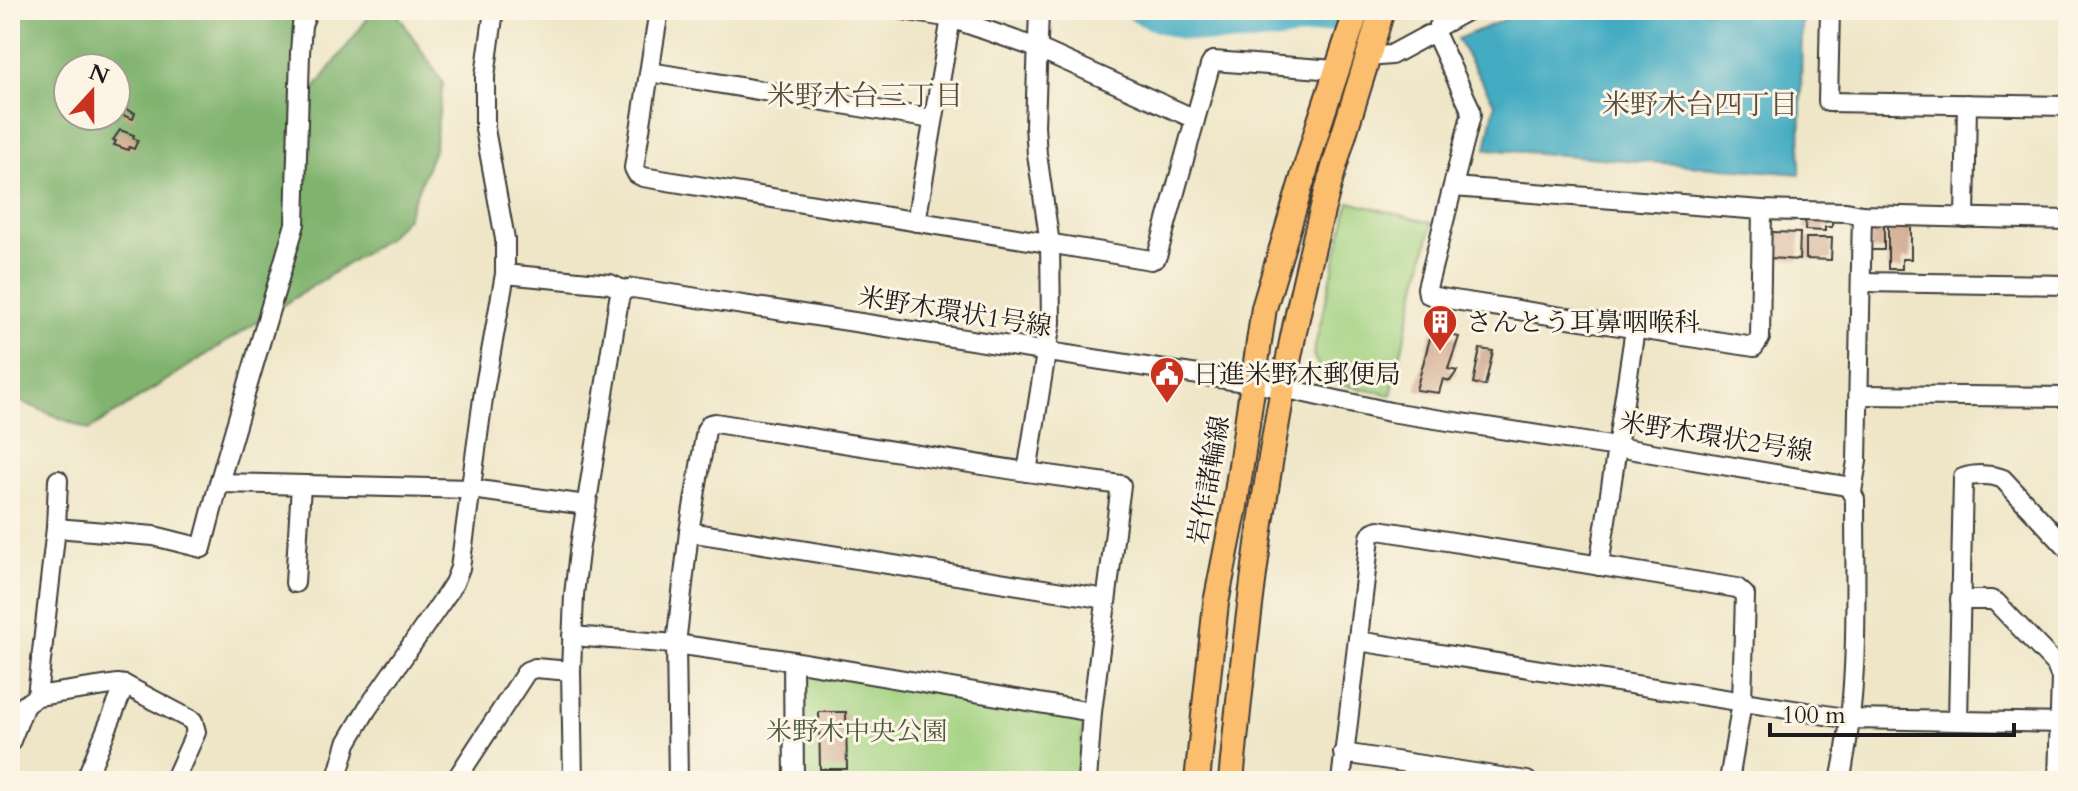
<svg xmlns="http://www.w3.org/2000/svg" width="2078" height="791" font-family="Cardo,'Noto Serif JP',serif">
<rect width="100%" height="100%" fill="#fcf5e5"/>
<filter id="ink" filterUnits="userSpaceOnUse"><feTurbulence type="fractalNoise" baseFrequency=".0125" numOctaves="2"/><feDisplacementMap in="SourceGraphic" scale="16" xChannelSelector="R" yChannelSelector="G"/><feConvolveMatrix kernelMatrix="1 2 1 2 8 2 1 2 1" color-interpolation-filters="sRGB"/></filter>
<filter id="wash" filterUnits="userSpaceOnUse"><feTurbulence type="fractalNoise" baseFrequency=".006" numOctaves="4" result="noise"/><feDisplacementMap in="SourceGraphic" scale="32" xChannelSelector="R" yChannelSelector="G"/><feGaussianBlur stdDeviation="1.8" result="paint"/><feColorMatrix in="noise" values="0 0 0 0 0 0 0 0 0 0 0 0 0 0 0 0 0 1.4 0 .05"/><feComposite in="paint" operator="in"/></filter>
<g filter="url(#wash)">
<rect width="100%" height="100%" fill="#efe6c8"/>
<g fill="#a1d180" stroke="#5e764e" stroke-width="2">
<polygon points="1349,202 1432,223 1391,395 1326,381 1313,355"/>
<polygon points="805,671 1078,715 1083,723 1079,781 801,781 799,677"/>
</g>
<path fill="#80b36e" stroke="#4e6845" stroke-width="2" fill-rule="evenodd" d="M10 10H299L301 107 374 10H395L443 83 434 150 406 219 386 239 89 430 15 399 10 384ZM68 68H116V116H68Z"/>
<polygon fill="#43abc2" stroke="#30646f" stroke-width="2" points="1528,10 1769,10 1802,17 1800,174 1486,149 1495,104 1457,39"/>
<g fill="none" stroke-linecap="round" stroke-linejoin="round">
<path stroke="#43abc2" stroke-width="30" d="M1142 10C1155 15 1169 22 1183 24 1242 35 1302 23 1359 10"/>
</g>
<g id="blocks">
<g fill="#cca187">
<polygon points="125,109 135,113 133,119 122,115"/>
<polygon points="120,130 134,135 133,138 138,140 134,149 129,147 128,150 114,145 116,141 113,140"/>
<polygon points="1806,216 1832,217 1832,227 1825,227 1825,231 1805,230"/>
<polygon points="1888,224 1911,225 1911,259 1902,259 1902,269 1888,269"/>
<rect x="1871" y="225" width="13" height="25"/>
<polygon points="1771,232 1800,233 1799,260 1770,258"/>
<polygon points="1806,238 1832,238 1831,260 1806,259"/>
<polygon points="1432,331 1459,337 1448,369 1457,371 1450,381 1443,379 1439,393 1416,390"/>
<polygon points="1480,349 1493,351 1485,386 1473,383"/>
<polygon points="819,712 846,712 847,769 820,769"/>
</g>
</g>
</g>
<g filter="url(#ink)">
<use href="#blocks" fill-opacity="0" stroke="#3c3a36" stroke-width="2"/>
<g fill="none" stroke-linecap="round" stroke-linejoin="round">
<g stroke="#3c3a36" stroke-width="22">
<g id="minor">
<polyline points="659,10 634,168 637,174 643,177 1151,260 1156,258 1158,253 1210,66 1213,61 1336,70"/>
<polyline points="903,10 951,18 1037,48 1195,119"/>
<polyline points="1830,10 1828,102 2068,106"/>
<polyline points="1434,35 1438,39 1470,108 1471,115 1427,288 1428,294 1435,297 1754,347 1760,338 1762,210"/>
<polyline points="1368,57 1391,55 1428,35 1434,35 1439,26 1468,10"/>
<polyline points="650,72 932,119"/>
<polyline points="1453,187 1762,210 1846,212 1862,215 2068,220"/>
<polyline points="1965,218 1967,104"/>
<polyline points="916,222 951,18"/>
<polyline points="505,274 610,284 623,290"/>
<polyline points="1861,282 2068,285"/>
<polyline points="1860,395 2068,397"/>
<polyline points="1027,472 1051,322 1050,244 1037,154 1035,126 1039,10"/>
<polyline points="219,483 472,489 586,505"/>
<polyline points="1852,492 1857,461 1862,215"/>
<polyline points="56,528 58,480"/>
<polyline points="689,532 1106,599"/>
<polyline points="1599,566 1635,329"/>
<polyline points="295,583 301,485"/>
<polyline points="1960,600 1991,600 1996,602 2056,665 2061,677 2058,781"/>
<polyline points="572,636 676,644 793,661 1092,712"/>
<polyline points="1358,641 1851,719 2068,723"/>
<polyline points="793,661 794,781"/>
<polyline points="37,696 56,528 154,536 202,548 219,483 295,224 300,53 302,25 308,10"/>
<path d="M1958 721 1963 478C1974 474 1992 474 2003 479L2068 549"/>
<polyline points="10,743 25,705 37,696 118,684 125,685 193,721 196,732 174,781"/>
<polyline points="1343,753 1527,781"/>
<polyline points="85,781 125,685"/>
<polyline points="336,781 347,743 367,709 447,594 454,583 460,568 484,391 505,274 505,239 485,129 485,76 494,10"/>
<polyline points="455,781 527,671 535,668 571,671"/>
<path d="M573 781 571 671 574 595 579 552 619 299 623 290 633 288 1283 388 1390 412 1617 447 1846 486 1850 490 1855 499C1855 593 1860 689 1840 781"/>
<polyline points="678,781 676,644 689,532 706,430 710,424 715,423 1027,472 1121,485 1092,712 1087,781"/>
<polyline points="1341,781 1370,537 1373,532 1379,530 1737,588 1745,595 1742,702 1729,781"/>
</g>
</g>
<g stroke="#3c3a36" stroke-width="28">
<g id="major">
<polyline points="1197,781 1216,603 1235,506 1264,308 1319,124 1357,10"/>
<path d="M1231 781C1249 592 1273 403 1320 219 1337 149 1362 80 1382 10"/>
</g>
</g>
<use href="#minor" stroke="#fff" stroke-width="18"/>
<use href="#major" stroke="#fbbd6e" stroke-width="24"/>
</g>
</g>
<defs>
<g id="building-pin" transform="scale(1.8)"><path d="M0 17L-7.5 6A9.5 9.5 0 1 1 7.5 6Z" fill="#c8321e" stroke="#fcf5e5"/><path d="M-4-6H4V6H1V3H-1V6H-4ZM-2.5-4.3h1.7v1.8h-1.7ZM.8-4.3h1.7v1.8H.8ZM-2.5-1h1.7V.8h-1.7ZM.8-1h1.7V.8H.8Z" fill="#fff"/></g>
<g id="civic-pin" transform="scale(1.8)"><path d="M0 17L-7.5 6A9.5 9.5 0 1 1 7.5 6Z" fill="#c8321e" stroke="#fcf5e5"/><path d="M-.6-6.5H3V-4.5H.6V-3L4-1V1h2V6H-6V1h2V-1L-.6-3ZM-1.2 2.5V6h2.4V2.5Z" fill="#fff"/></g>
</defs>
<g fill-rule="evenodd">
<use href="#building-pin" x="1440" y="322"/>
<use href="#civic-pin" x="1167" y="374"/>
</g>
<g text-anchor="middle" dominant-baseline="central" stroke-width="6" stroke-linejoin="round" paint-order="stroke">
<g font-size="26" fill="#1c1c1c" stroke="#fcf5e5">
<text transform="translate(955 312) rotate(9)">米野木環状1号線</text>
<text transform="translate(1716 437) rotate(9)">米野木環状2号線</text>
<text transform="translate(1209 480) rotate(-80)">岩作諸輪線</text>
</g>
<g font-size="26" fill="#1c1c1c" stroke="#fcf5e5" text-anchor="start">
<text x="1466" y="322">さんとう耳鼻咽喉科</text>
<text x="1193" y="374">日進米野木郵便局</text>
</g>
<g font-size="26" fill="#4b5b3f" stroke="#fcf5e5">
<text x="857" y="731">米野木中央公園</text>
</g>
<g font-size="28" fill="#5a4b41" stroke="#fcf5e5">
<text x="865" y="96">米野木台三丁目</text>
<text x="1700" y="105">米野木台四丁目</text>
</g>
</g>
<rect width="2078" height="791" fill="none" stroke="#fcf5e5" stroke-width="40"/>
<g transform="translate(92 92) rotate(21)"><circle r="38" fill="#fcf5e5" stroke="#a29e95" stroke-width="2"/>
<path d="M0-6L14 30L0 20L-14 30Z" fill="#c8321e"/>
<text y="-12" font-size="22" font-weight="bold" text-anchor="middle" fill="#1c1c1c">N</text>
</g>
<path d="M1770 723v12h244v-12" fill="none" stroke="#1c1c1c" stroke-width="4"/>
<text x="1782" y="723" font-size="24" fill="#1c1c1c" stroke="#fcf5e5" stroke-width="6" paint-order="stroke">100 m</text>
</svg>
